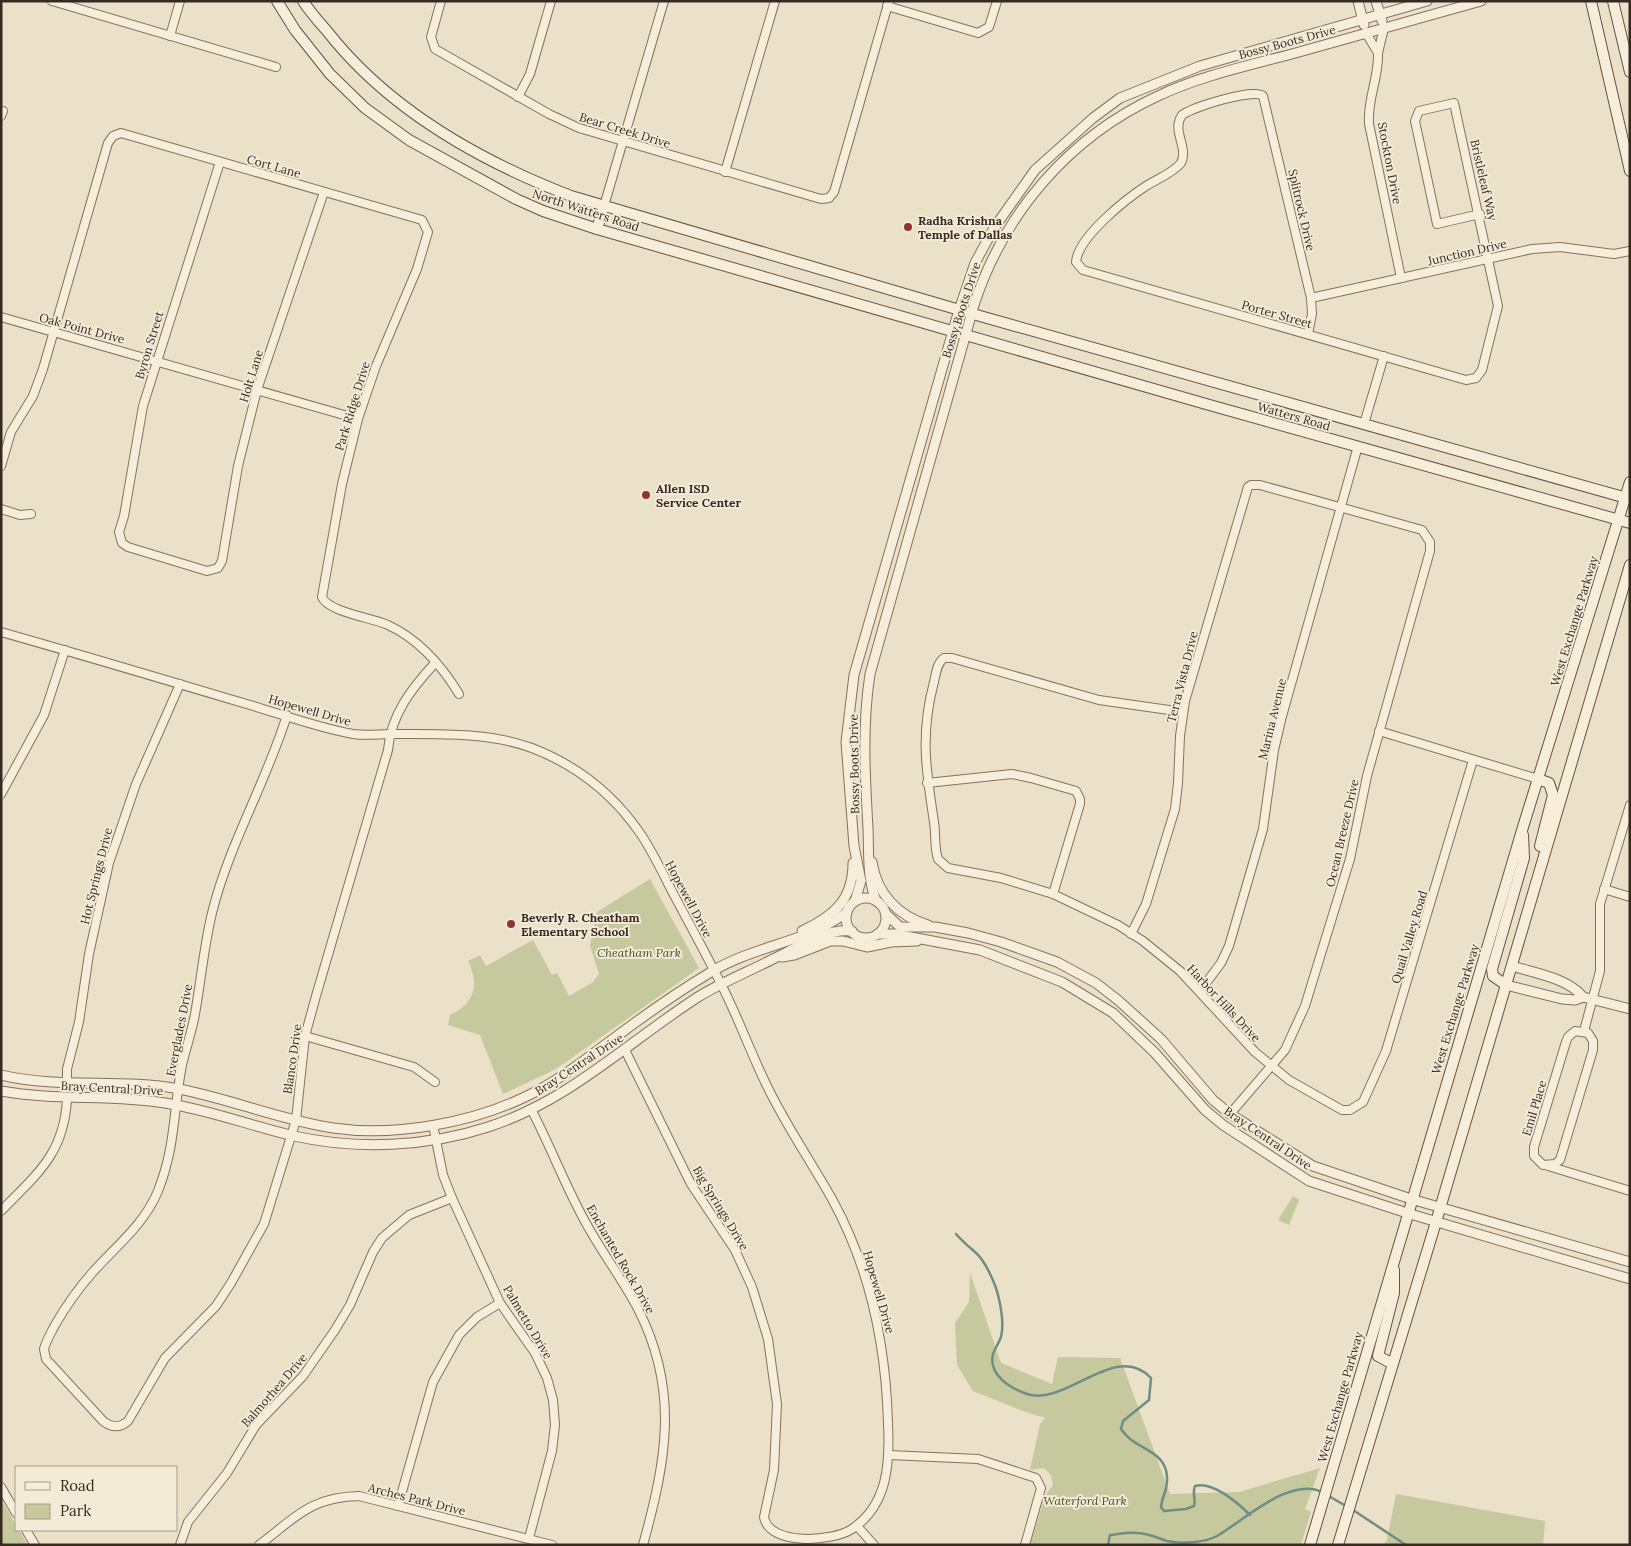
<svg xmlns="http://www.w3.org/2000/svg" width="1631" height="1546" font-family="Lora,serif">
<rect width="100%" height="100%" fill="#ebe0c8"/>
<g fill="#c5c99d">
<path d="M650 879 699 968 556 1069 503 1094 480 1035 448 1025 450 1015C474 1004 480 985 468 961L480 955 486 966 533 940 552 975 557 973 569 996 592 983 599 974 590 946 597 912Z"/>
<polygon points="1293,1196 1299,1200 1289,1225 1278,1220"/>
<polygon points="970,1273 1001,1363 1052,1384 1058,1357 1120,1358 1170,1494 1239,1492 1320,1468 1305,1509 1311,1512 1301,1545 1030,1545 1045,1496 1053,1485 1051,1475 1044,1468 1030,1470 1040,1424 1045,1418 1023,1411 973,1391 957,1365 955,1323 969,1302"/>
<polygon points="1396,1494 1545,1521 1543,1545 1383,1545 1387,1540"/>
<polygon points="1,1499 16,1525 16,1530 19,1530 28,1545 1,1545"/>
</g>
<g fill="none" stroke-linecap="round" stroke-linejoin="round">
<g stroke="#708d85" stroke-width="2.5">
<path d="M956 1234C962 1241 968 1246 975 1252 985 1260 995 1283 998 1295 1001 1307 1004 1325 1001 1337 999 1343 995 1348 993 1354 988 1375 1010 1388 1027 1394 1066 1407 1116 1340 1151 1378L1149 1400 1123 1421 1121 1429C1134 1450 1166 1449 1167 1477 1168 1490 1162 1496 1161 1507L1164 1511 1186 1509 1194 1506C1196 1499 1192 1493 1195 1486 1213 1481 1238 1503 1250 1515"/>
<polyline points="1327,1495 1346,1506"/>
<polyline points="1353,1510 1406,1545"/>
<path d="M1108 1545 1110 1535C1119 1534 1129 1532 1137 1533 1148 1533 1157 1538 1167 1541 1181 1544 1204 1543 1217 1536 1243 1521 1290 1476 1322 1492"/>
</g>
<g stroke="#86725e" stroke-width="10">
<g id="minor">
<polyline points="52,1 276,67"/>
<polyline points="441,1 431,37 435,49 549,114 579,128 821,199 829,198 834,192 889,1"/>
<polyline points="887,6 978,33 989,27 997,1"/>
<polyline points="1366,33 1378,53 1384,28"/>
<polyline points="170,36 180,1"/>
<path d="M1378 53C1379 78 1367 99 1369 124L1401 278"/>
<polyline points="518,97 530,74 551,1"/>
<polyline points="1,116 3,111"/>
<polyline points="220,162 143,406 124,516 119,532 122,543 128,547 207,571 218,568 222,561 238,466 257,390 324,192"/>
<polyline points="725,172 775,1"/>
<polyline points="604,206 664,1"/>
<polyline points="1311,298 1532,249 1560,247 1614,254 1630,251"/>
<polyline points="1,317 358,419"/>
<path d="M1308 334 1312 314 1311 298 1263 96C1253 88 1193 107 1182 115 1171 131 1189 147 1181 163 1173 173 1157 179 1146 186 1126 199 1078 237 1076 262L1083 270 1466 380 1476 378 1482 370 1498 306 1454 103 1419 111 1415 121 1437 224 1480 214"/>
<polyline points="1364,424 1384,356"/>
<path d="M1 466 11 432 33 396 43 369 108 143 113 136 121 133 422 220 428 232 417 269 376 366 358 419 342 484 322 597C328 612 373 618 388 625 418 639 442 666 459 694"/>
<polyline points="1,509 20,515 31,514"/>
<path d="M1 632C79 654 156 677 233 700 273 711 313 727 353 734 367 736 379 734 392 734 437 734 489 732 532 748 576 765 613 794 640 833 653 852 663 874 674 895 690 925 706 954 721 984 738 1017 750 1051 766 1084 785 1124 810 1160 832 1199 870 1268 886 1346 888 1424 890 1463 888 1505 852 1529 832 1542 769 1546 764 1517L774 1470 777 1404 768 1339 752 1287 735 1250 691 1184 625 1050"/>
<path d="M1183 712 1099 700 952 658H944C937 663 936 673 934 682 920 734 926 770 934 822 936 834 934 847 938 859L948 868 1001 878 1053 894 1118 925 1143 941 1180 971 1255 1052 1289 1080 1342 1110H1350L1363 1102 1386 1051 1473 760"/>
<path d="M287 715C266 783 229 844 212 913 204 946 201 980 195 1014 192 1031 186 1048 182 1065 173 1111 176 1145 158 1191 144 1225 116 1246 92 1273 78 1289 66 1306 55 1325 51 1333 46 1341 44 1349L46 1359 103 1421C112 1428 120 1428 128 1421L165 1358 216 1306 231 1283 264 1224 296 1120 305 1036 316 996 388 750C391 714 412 688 435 663"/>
<polyline points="1379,731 1538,779"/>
<polyline points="927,783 1012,774 1031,778 1076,791 1080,799 1080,804 1053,894"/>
<polyline points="1,794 44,715 65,650"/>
<polyline points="1604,889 1630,897"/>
<polyline points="1131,934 1146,904 1175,809 1178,783 1180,736 1185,701 1248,487 1251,485 1260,485 1422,530 1430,542 1430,551 1367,776 1350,859 1305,1006 1285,1050 1230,1114"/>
<polyline points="1200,991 1221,963 1229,946 1263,829 1274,750 1281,720 1358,446"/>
<polygon points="1575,1031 1588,1033 1593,1041 1593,1050 1560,1160 1555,1164 1543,1165 1534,1156 1534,1147 1566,1042 1568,1037"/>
<polyline points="1584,1031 1600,971 1600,904 1630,805"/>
<polyline points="305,1036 414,1067 435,1082"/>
<polyline points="67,1083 67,1069 79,1022 89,954 109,863 136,784 180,684"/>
<path d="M531 1109C551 1147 566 1188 587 1225 603 1254 623 1280 638 1309 680 1391 666 1461 643 1545"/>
<polyline points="433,1125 443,1175 452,1198 500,1303 535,1353 547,1378 553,1400 555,1425 552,1451 529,1538"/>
<polyline points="1548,1166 1630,1191"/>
<path d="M1 1211C37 1174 64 1154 67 1099"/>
<polyline points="889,1455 978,1459 1036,1478 1041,1488 1025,1545"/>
<polyline points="1,1487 16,1513"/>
<polyline points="398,1506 433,1382 459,1335 477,1317 500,1303"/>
<polyline points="857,1526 874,1545"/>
<polyline points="26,1530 35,1545"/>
<polyline points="180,1545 188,1522 227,1473 256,1425 303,1376 335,1330 350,1305 373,1252 382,1238 409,1215 452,1198"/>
<path d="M259 1545C295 1518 310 1497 359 1496L552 1545"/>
</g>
</g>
<g stroke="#86725e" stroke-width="11">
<g id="tertiary">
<polyline points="1358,1 1364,25"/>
<polyline points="1376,1 1382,21"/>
<path d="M872 862C877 894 898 916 928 925"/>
<circle cx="866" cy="918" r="20"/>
<polyline points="855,901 861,881 854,846 846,742 854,675 959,310 975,263 994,228 1035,170 1093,118 1120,98 1200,66 1427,1"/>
<path d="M876 901C867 877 869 853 868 828 865 776 862 726 870 674L974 305C1004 213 1069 137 1158 96 1202 75 1252 65 1299 52 1360 35 1420 18 1481 1"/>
<polyline points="886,914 900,927 935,927 968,933 1001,942 1057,962 1096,983 1119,1001 1161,1039 1213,1100 1230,1114 1313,1166 1411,1199 1630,1262"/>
<path d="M802 931C834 916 853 900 853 863"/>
<polyline points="878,934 895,934 980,950 1062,982 1113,1013 1155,1053 1205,1110 1223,1125 1309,1181 1407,1213 1630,1279"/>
<polyline points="782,957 794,955 830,941 843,941 867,947 891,942 917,941"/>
<path d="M1512 966C1534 973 1568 978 1583 997"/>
<polyline points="1506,985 1562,999 1575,1000 1583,997 1630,1009"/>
<path d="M1 1075C60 1089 120 1078 179 1089 231 1099 280 1120 333 1128 395 1137 473 1123 529 1095 558 1081 583 1061 609 1042 642 1017 676 993 711 972 755 945 807 943 847 912"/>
<path d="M1 1091C57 1101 111 1094 165 1103 210 1110 251 1126 294 1136 357 1150 427 1147 488 1127 569 1101 628 1042 698 997 722 982 750 971 775 958 799 947 824 928 852 931"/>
</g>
</g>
<g stroke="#685341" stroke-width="12">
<g id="secondary">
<polyline points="277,1 295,30 330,74 365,108 409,140 516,199 543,211 597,229 1213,406 1630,523"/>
<path d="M303 1C310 12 319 22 327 31 388 109 480 161 571 196L980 316 1630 499"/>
<polyline points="1591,1 1630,171"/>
<polyline points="1613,1 1630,72"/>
<polyline points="597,229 604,206"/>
<polyline points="1538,779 1549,783 1553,795 1540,846"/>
<polyline points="1506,985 1493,976 1492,969 1524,858 1523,835"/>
<polyline points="1393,1364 1378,1356 1394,1293 1394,1270"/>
<polyline points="1310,1545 1523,827 1630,482"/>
<polyline points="1338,1545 1436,1222 1630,565"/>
</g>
</g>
<use href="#minor" stroke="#f6eddb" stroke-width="8"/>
<use href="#tertiary" stroke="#f6eddb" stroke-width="9"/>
<use href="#secondary" stroke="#f6eddb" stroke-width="10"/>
</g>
<g fill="#903337" stroke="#f3ead7" stroke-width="2">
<circle cx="908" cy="227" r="5"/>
<circle cx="646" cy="495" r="5"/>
<circle cx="511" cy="924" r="5"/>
</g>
<g text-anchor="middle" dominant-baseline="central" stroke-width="4" stroke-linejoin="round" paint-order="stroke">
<g font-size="12" fill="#372b21" stroke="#f3ead7">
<text transform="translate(1287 42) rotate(-15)">Bossy Boots Drive</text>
<text transform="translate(625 130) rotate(17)">Bear Creek Drive</text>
<text transform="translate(1390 163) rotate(79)">Stockton Drive</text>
<text transform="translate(274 166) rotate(16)">Cort Lane</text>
<text transform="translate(1484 180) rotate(77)">Bristleleaf Way</text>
<text transform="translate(586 210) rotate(18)">North Watters Road</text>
<text transform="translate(1302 210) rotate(77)">Splitrock Drive</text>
<text transform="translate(1467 252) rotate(-13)">Junction Drive</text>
<text transform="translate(961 310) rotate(-72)">Bossy Boots Drive</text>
<text transform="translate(1277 314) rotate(16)">Porter Street</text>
<text transform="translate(82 328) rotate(15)">Oak Point Drive</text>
<text transform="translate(149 345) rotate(-73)">Byron Street</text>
<text transform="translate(251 376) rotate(-73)">Holt Lane</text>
<text transform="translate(352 406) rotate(-73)">Park Ridge Drive</text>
<text transform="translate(1294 416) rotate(16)">Watters Road</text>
<text transform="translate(1574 621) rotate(-73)">West Exchange Parkway</text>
<text transform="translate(1182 677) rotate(-76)">Terra Vista Drive</text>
<text transform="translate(310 710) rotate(16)">Hopewell Drive</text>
<text transform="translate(1272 719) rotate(-76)">Marina Avenue</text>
<text transform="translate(854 764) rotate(-91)">Bossy Boots Drive</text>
<text transform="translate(1342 833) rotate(-77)">Ocean Breeze Drive</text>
<text transform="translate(96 876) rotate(-76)">Hot Springs Drive</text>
<text transform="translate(689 899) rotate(62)">Hopewell Drive</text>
<text transform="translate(1409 937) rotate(-73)">Quail Valley Road</text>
<text transform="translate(1224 1003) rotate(47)">Harbor Hills Drive</text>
<text transform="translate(1455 1009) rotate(-73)">West Exchange Parkway</text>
<text transform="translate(179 1030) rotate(-79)">Everglades Drive</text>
<text transform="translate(292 1059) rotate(-82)">Blanco Drive</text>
<text transform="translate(579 1064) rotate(-33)">Bray Central Drive</text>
<text transform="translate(112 1088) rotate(3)">Bray Central Drive</text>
<text transform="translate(1534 1108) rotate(-73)">Emil Place</text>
<text transform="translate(1268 1138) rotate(34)">Bray Central Drive</text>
<text transform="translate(721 1208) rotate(59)">Big Springs Drive</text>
<text transform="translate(621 1259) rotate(60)">Enchanted Rock Drive</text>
<text transform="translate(879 1292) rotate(74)">Hopewell Drive</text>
<text transform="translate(528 1322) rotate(59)">Palmetto Drive</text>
<text transform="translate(274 1390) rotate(-49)">Balmorhea Drive</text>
<text transform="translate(1340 1397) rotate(-74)">West Exchange Parkway</text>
<text transform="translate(417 1499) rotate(14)">Arches Park Drive</text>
</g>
<g font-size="12" font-weight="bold" fill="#372b21" stroke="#f3ead7" text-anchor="start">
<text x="918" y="220">Radha Krishna<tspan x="918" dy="14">Temple of Dallas</tspan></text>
<text x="656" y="488">Allen ISD<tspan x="656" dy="14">Service Center</tspan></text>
<text x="521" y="917">Beverly R. Cheatham<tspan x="521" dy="14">Elementary School</tspan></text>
</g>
<g font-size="12" font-style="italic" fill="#495229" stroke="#f3ead7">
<text x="639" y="952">Cheatham Park</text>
<text x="1085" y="1500">Waterford Park</text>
</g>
</g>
<rect width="1631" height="1546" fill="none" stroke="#372b21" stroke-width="5"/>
<rect x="15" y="1466" width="162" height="65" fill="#f3ead7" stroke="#a89e8e"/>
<rect x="25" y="1482" width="25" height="8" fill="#f6eddb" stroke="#a89e8e"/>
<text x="60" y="1491" font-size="15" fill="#372b21">Road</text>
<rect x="25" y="1504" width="25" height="15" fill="#c5c99d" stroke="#a89e8e"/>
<text x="60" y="1516" font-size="15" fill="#372b21">Park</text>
</svg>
